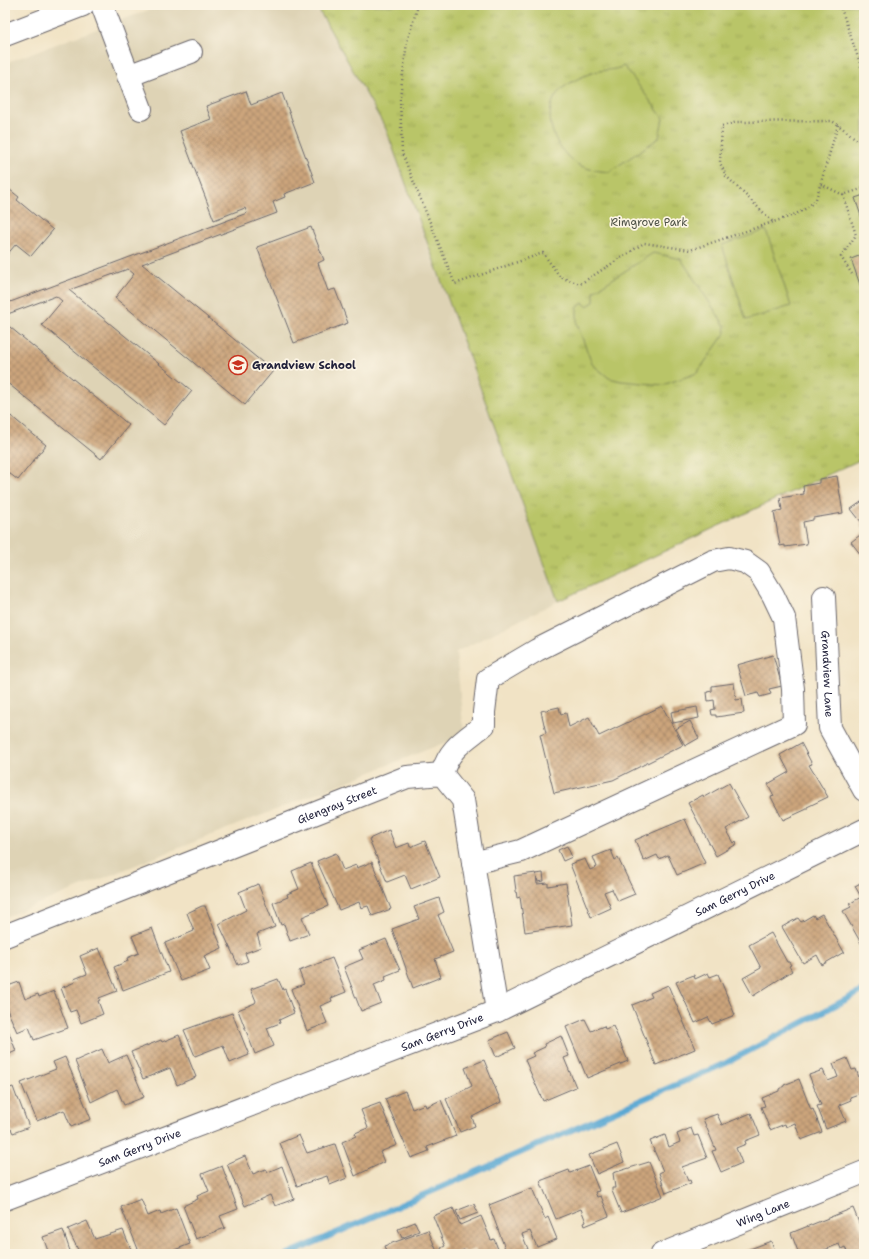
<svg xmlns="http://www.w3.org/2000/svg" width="869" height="1259" font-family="'Shantell Sans',sans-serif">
<defs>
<pattern id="grass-tufts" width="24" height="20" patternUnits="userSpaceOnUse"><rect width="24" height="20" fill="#b9c567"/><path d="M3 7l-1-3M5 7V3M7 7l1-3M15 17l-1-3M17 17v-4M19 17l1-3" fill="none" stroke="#9fa95a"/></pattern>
<pattern id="building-cross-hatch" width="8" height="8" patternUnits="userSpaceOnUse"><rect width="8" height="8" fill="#cca57c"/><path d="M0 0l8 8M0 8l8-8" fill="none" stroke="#a58667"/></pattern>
</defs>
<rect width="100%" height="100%" fill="#fcf5e5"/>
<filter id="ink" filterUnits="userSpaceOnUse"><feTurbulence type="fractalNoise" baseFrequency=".025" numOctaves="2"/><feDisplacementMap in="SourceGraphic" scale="8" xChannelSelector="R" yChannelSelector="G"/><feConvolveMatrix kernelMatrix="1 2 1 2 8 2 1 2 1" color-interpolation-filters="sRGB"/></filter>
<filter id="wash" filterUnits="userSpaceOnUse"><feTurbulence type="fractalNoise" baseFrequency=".012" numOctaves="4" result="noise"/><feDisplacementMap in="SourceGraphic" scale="16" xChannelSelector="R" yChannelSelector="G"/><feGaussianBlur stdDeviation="0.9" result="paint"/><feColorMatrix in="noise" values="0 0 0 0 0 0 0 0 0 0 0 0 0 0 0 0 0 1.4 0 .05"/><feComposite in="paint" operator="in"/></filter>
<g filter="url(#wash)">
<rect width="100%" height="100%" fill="#f1e3c5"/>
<polygon fill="#ded3b5" points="162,5 316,5 386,129 558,601 456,652 464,735 5,917 5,63"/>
<polygon fill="url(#grass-tufts)" stroke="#6e7451" points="316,5 864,5 864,458 558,601 386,129"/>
<g fill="#b9c567" stroke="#6e7451">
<path d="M624 66 663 118 659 138 609 172C600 171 590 170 581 166 555 154 536 108 564 87 573 81 584 75 595 72 606 69 613 71 624 66Z"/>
<polygon points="766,230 791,306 746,320 722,245"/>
<polygon points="653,253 681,259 725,326 726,332 697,373 663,385 621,381 609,378 592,364 577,324 577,308 583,303 587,306 594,302 594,291"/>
</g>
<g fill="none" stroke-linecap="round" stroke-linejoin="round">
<polyline stroke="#5aa8d3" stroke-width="6" points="288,1254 726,1063 864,990"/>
</g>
<g id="blocks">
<g fill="url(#building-cross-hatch)">
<polygon points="246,91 251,105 282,93 315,182 284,194 285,197 273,202 277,213 142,264 273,371 245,405 115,298 134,274 128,269 69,290 192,391 164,425 42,325 62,301 56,296 5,315 5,304 247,213 245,208 214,220 180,131 211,119 206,106"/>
<polygon points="5,186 19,197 17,200 53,230 31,256 16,244 5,257"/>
<polygon points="864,195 864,225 855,198"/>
<polygon points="311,227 324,260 318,263 328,291 335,289 348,323 294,343 257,247"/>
<polygon points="864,254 864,296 851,259"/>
<polygon points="5,323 129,425 101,459 5,381"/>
<polygon points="11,416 46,445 18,480 5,470 5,424"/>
<polygon points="837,476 843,513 813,518 813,520 803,522 807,544 785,547 785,545 780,546 774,512 782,510 780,498 804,494 803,486 819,483 819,479"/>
<polygon points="864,500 864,530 860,525 862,523 851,509"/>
<polygon points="864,532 864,559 851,542"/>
<polygon points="773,655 782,686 769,689 771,694 760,697 758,693 746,696 737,665"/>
<polygon points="734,683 736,700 742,699 744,713 716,717 716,715 712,715 711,710 715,709 714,700 708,701 707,692 712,691 712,686"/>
<polygon points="662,706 683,745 613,780 554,793 540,735 546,733 541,711 559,707 561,715 566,713 569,727 589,717 599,736"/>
<polygon points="697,707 699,718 673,723 671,712"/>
<polygon points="690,721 699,738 685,746 676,729"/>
<polygon points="801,743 812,764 809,765 828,797 807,807 807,809 783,820 771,797 774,796 768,784 789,772 780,755"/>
<polygon points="729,783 748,817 726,829 734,843 736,841 737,844 716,856 688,803 703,795 704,797"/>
<polygon points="685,819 705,863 677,875 668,855 659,859 657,855 644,861 635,840"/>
<polygon points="389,830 396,848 409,843 410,847 425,841 440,877 411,889 405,875 387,882 369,839"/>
<polygon points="567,846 572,857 563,861 558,850"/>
<polygon points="611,850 615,860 618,858 635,894 618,901 612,889 604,892 611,908 591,917 570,864 585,859 590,870 597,867 593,857"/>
<polygon points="336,853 343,870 356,865 357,868 372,862 391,909 372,916 368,906 361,908 359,902 339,910 317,861"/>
<polygon points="311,863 328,906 302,917 309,934 290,941 284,924 281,925 273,903 288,897 287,894 299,889 292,871"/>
<polygon points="536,873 537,884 548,883 548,886 566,883 572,925 525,932 520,897 517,898 514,876"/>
<polygon points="543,873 544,881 538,882 536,874"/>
<polygon points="864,881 864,943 862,945 843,911 851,907 849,904 861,897 855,886"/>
<polygon points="258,884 275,927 257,934 261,947 245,953 248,961 238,965 219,924 246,910 239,892"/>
<polygon points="439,898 444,912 438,915 453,952 435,959 441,977 413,988 392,929 419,919 414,907"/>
<polygon points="202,906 205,906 222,948 204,956 210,970 181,981 165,943 194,931 187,913"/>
<polygon points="822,914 844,952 822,965 817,955 803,963 782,927 798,918 801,922 813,915 815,918"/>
<polygon points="152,928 169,972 123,990 114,967 128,961 127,958 139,953 132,936"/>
<polygon points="771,933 787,962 789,962 791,965 789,966 792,971 753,996 743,978 761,968 749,945"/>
<polygon points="386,939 400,970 385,976 386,980 374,985 381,1003 361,1011 344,967 363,959 359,950"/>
<polygon points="99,948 117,991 99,998 100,1000 98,1001 103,1014 81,1023 76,1010 70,1012 61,988 75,982 74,979 87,974 80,956"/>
<polygon points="332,958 346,992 331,998 332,1001 320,1006 327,1023 307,1031 291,989 304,984 299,971"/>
<polygon points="708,973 710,977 718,974 735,1015 712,1024 708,1017 695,1023 676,982 694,975 695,979"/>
<polygon points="278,979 283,990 285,989 294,1013 279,1020 280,1023 267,1028 274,1046 255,1054 238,1010 255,1003 256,1001 251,989"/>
<polygon points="19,982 25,999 38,994 39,997 54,991 68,1028 34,1040 29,1027 17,1032 5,1005 5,987"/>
<polygon points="668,985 695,1049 656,1065 632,1005 652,997 650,993"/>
<polygon points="232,1013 249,1055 230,1063 223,1045 195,1056 184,1030"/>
<polygon points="585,1019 591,1031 604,1026 605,1029 613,1026 628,1061 587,1078 566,1027"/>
<polygon points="5,1022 16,1051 5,1056"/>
<polygon points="508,1032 515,1048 496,1057 489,1040"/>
<polygon points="179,1035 196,1077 177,1085 170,1068 143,1079 131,1052 161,1040 162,1042"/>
<polygon points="561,1036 569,1056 564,1058 576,1087 543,1101 525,1060 534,1056 532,1053 545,1047 544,1044"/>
<polygon points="102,1049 108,1063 126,1055 144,1097 124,1105 117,1089 91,1102 75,1061"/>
<polygon points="65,1057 91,1119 71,1127 64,1110 37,1121 21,1083 56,1069 53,1062"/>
<polygon points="847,1058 852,1070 856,1069 864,1092 850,1097 851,1100 839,1105 846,1121 826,1129 817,1106 821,1105 809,1075 823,1070 828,1081 838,1077 833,1064"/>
<polygon points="484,1060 501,1102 472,1117 475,1126 460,1132 446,1099 472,1086 465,1068"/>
<polygon points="799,1079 811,1110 813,1109 822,1132 801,1140 795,1123 786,1127 785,1124 770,1130 761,1107 765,1106 762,1098 779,1091 779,1089 784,1086 784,1085"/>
<polygon points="8,1082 10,1088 13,1087 17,1098 18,1098 29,1127 13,1133 11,1129 5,1132 5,1083"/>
<polygon points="405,1091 412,1109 425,1104 426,1107 441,1100 456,1136 427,1147 429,1151 411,1158 385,1099"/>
<polygon points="380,1103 397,1145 380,1152 384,1162 355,1176 342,1142 356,1136 355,1133 368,1128 361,1110"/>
<polygon points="751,1113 760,1135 745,1141 746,1144 736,1148 742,1163 721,1172 712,1151 716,1150 703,1119 717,1114 722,1125"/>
<polygon points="691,1128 694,1136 698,1135 707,1158 682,1167 688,1181 690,1180 691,1183 666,1193 659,1173 663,1171 650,1141 665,1135 669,1147 680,1142 677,1134"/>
<polygon points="299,1135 307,1153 335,1144 347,1178 330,1185 327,1176 297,1186 280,1143"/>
<polygon points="617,1144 624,1162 597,1174 589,1155"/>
<polygon points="245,1156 253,1174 266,1169 268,1172 282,1166 294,1199 275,1206 270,1195 245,1206 227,1164"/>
<polygon points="649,1162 663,1196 621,1213 612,1191 612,1188 615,1188 613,1173"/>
<polygon points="222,1166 238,1209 220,1216 225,1228 196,1239 183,1206 198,1199 197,1196 209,1191 202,1174"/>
<polygon points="589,1166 599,1191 595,1192 597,1197 601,1196 609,1216 585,1226 584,1223 586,1222 581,1209 556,1219 540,1181 569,1170 570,1173"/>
<polygon points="532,1188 545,1219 548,1217 557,1239 537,1247 530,1231 522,1234 528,1249 515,1254 507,1254 489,1205"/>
<polygon points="141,1199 148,1216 160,1211 161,1214 176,1208 190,1244 164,1254 140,1254 121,1207"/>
<polygon points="474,1204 478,1213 460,1220 456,1211"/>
<polygon points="453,1208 460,1225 481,1216 491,1240 494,1239 500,1254 477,1254 475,1249 465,1253 464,1250 454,1254 443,1254 441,1248 445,1246 433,1216"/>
<polygon points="853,1208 864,1235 864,1253 848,1254 845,1247 841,1249 839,1244 815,1254 799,1254 791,1233"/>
<polygon points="87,1221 95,1239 123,1230 133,1254 80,1254 68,1229"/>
<polygon points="415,1222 419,1231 402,1238 398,1229"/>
<polygon points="63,1230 71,1254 49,1254 43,1237"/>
<polygon points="428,1230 438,1254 387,1254 384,1246"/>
<polygon points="771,1241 776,1253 782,1251 783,1254 737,1254"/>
</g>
</g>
</g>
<g filter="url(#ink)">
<use href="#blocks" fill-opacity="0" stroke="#6a666b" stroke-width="1"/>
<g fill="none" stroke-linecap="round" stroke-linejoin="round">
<g stroke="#6a666b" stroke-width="24">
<g id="minor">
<polyline points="102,5 141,109"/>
<polyline points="5,35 83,5"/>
<polyline points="128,76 191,52"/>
<path id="s1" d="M824 597 830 728 864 790"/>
<path d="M442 774C449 748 464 741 484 725V712L488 679 537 650 713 561 729 558 745 562 759 572 773 595 784 618 793 689 794 724 521 851 473 863"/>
<path id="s2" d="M5 936 407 777 442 774 463 800 497 1011"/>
<path id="s3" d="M5 1199 497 1011 864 830"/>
<path id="s4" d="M662 1254 864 1172"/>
</g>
</g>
<g stroke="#6a666b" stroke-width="2.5" stroke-dasharray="1 3" stroke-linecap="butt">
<polyline points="418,5 407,42 400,97 402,153 455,284 543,253 560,277 580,284 644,243 690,250 773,222"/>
<polyline points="840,5 864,75"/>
<path d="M838 125 816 199C806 212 789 217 773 222L726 176 720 163 722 126 737 122 832 121C843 128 854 137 864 146"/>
<polyline points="821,184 843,195 864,188"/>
<polyline points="843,195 856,235 841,257 852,274"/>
</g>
<use href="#minor" stroke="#fff" stroke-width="22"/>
</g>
</g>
<defs>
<g id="school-ring" transform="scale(1)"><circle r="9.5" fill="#fcf5e5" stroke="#c8321e" stroke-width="1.5"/><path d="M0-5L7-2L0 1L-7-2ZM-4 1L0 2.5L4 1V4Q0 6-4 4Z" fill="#c8321e"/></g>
</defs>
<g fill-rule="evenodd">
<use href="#school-ring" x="238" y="365"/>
</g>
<g text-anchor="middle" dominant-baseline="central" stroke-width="3.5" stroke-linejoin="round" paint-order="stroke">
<g font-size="11" fill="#4f5348" stroke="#fcf5e5">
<text x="649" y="222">Rimgrove Park</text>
</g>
<g font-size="11" font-weight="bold" fill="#22223b" stroke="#fcf5e5" text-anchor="start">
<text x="252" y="365">Grandview School</text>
</g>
<g font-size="11" fill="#22223b" stroke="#fcf5e5">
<text stroke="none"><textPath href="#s1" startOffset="77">Grandview Lane</textPath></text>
<text stroke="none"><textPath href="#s2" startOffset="357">Glengray Street</textPath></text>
<text stroke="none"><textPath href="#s3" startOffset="792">Sam Gerry Drive</textPath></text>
<text stroke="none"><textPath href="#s3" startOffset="468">Sam Gerry Drive</textPath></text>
<text stroke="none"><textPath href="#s3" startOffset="144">Sam Gerry Drive</textPath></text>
<text stroke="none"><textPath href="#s4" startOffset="109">Wing Lane</textPath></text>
</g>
</g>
<rect width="869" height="1259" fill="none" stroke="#fcf5e5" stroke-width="20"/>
</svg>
